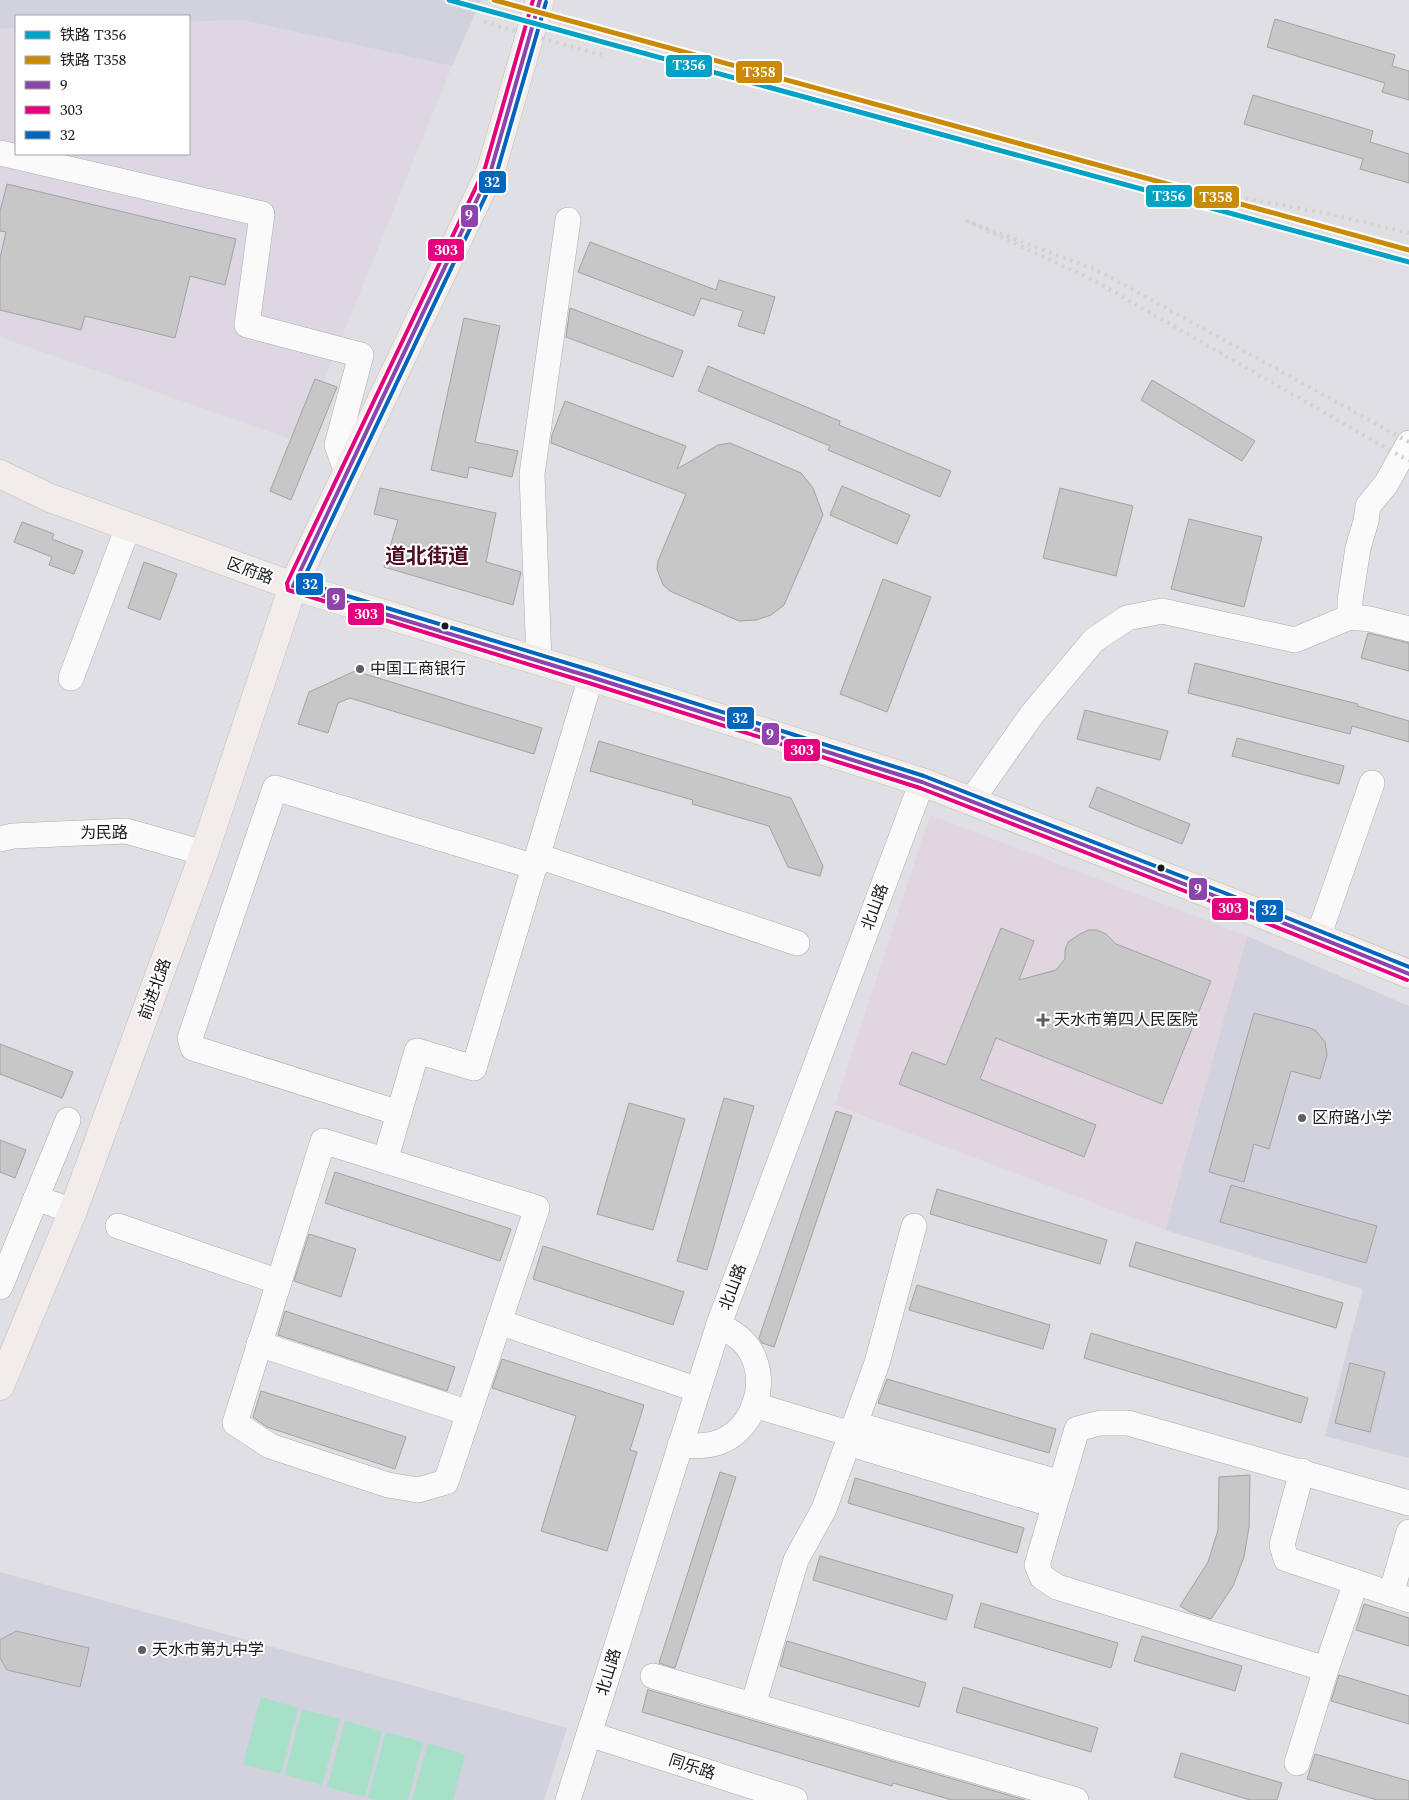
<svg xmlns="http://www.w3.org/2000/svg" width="1409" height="1800" font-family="Spectral,'Noto Sans SC',serif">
<rect width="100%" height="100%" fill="#dfdfe4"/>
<g fill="#d1d2dd">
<polygon points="0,0 481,0 452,66 242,20 189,22 189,16 16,16 16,28 0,29"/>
<polygon points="1247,936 1409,1006 1409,1458 1325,1436 1363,1289 1165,1230"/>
<polygon points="0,1572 567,1728 544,1800 0,1800"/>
</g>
<polygon fill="#ddd7e4" points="242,20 452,66 299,442 0,337 0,29 16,28 16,154 189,154 189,22"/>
<polygon fill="#e1d6e0" points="930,815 1247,936 1165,1230 835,1105"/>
<g fill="#a6e0c6">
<polygon points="261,1697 298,1708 281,1774 243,1764"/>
<polygon points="302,1709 340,1719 322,1785 285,1775"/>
<polygon points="345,1721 382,1731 365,1797 327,1787"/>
<polygon points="386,1732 423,1742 408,1800 375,1800 368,1798"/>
<polygon points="428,1743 465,1754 453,1800 412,1800"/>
</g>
<g fill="#c8c7c8" stroke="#a2a1a3">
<polygon points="1275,19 1395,55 1392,66 1409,71 1409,100 1382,92 1385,83 1267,47"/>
<polygon points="1253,95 1373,131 1370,142 1409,154 1409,183 1360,169 1363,159 1244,124"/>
<polygon points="7,184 236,239 225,285 190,276 175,338 85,316 81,330 0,310 0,258 6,232 0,231 0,211"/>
<polygon points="590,242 716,290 719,280 775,297 764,334 738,326 743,311 701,298 694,316 578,272"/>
<polygon points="570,308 683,351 673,377 566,337"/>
<polygon points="464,318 500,326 475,442 518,451 512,477 469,467 467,478 431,470"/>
<polygon points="708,366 840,421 839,425 951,471 940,497 828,450 830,446 698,391"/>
<polygon points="315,379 337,387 291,500 270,491"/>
<polygon points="1152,380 1255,441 1242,461 1141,400"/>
<polygon points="565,401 686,446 677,469 718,445 730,443 801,473 813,488 823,515 784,605 771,615 756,620 739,621 670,591 663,585 657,569 658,561 686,494 551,443 552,435"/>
<polygon points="842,486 910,515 897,544 830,515"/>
<polygon points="380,488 496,513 486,562 521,572 513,605 384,567 398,520 374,514"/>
<polygon points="1060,488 1133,506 1116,576 1043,558"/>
<polygon points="1189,519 1262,537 1244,607 1171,589"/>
<polygon points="22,522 54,534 52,539 83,551 74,574 49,565 52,557 14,542"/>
<polygon points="144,562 177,574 160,620 128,608"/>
<polygon points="883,579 931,597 887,712 840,694"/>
<polygon points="1368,633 1409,643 1409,671 1361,658"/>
<polygon points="1195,663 1358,704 1357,706 1409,721 1409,742 1352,726 1350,734 1188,693"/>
<polygon points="355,671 542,728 534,754 350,698 338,703 328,733 298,724 309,692"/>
<polygon points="1085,710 1168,731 1160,760 1077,739"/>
<polygon points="1237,738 1344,766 1339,784 1232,756"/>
<polygon points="599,741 791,798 823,866 820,876 788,867 769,826 692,804 693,800 590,771"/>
<polygon points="1097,787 1190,824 1182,844 1089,807"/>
<polygon points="1001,928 1034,941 1019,980 1056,970 1065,959 1065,950 1068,942 1080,934 1088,930 1097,930 1106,934 1116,944 1211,981 1162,1104 996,1038 980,1079 1096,1125 1084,1157 899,1084 912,1052 946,1065"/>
<polygon points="1254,1013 1310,1028 1316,1031 1325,1042 1327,1055 1320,1079 1291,1071 1269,1149 1254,1144 1244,1182 1209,1172"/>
<polygon points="0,1044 73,1072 62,1098 0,1074"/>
<polygon points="724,1098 754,1106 707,1270 677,1261"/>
<polygon points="629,1103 685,1119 653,1230 597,1214"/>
<polygon points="836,1111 852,1116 774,1347 762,1343 759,1338"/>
<polygon points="0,1140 26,1150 15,1178 0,1172"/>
<polygon points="335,1172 511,1229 500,1261 325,1203"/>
<polygon points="1231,1185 1377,1226 1366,1263 1220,1222"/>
<polygon points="937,1189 1107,1240 1100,1264 930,1214"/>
<polygon points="309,1234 356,1249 341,1297 294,1281"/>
<polygon points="1136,1242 1343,1303 1336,1328 1129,1266"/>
<polygon points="543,1246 684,1292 673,1325 533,1279"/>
<polygon points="917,1285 1050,1325 1043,1349 909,1310"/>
<polygon points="285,1311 455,1367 447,1391 278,1335"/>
<polygon points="1091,1333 1308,1398 1301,1423 1084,1358"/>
<polygon points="502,1359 644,1405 630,1450 637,1452 607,1551 541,1531 576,1416 492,1388"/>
<polygon points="1350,1363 1385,1372 1370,1432 1335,1423"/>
<polygon points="887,1379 1056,1429 1049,1453 878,1403"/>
<polygon points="261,1391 406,1437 395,1469 267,1427 253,1417"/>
<polygon points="720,1472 736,1477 675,1668 659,1663"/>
<polygon points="1250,1475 1249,1527 1244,1557 1233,1586 1211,1619 1190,1612 1180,1606 1208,1562 1218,1530 1219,1477"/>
<polygon points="855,1478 1024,1528 1017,1553 848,1503"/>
<polygon points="820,1556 953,1595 946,1620 813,1580"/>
<polygon points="981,1603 1118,1643 1111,1668 974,1627"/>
<polygon points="1364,1604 1409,1618 1409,1646 1356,1630"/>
<polygon points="16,1631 89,1648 80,1687 7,1670 0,1658 0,1640"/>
<polygon points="1142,1636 1242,1666 1235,1691 1134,1661"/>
<polygon points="787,1641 926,1683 919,1707 780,1666"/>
<polygon points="1339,1675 1409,1696 1409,1724 1331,1701"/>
<polygon points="963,1687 1098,1728 1091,1752 956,1712"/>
<polygon points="648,1689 649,1690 1025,1800 952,1800 893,1783 892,1786 642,1712"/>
<polygon points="1181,1753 1282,1783 1277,1800 1250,1800 1174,1777"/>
<polygon points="1315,1754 1409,1781 1409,1800 1377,1800 1307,1779"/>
</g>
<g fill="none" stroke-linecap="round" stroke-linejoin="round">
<g stroke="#ababae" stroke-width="26">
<g id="minor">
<polyline points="0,153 262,214 247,325 361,355 337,445 347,473"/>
<polyline points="1350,617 1370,619 1409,629"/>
<polyline points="539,661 532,474 568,220"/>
<polyline points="71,678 128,527"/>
<polyline points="971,801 1033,713 1094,640 1127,618 1162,611 1295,640 1350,617 1350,600 1358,548 1366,521 1368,506 1386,484 1409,443"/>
<polyline points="0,839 13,836 126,831 204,853"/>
<polyline points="538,856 797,943"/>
<polyline points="1318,937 1372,783"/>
<polyline points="399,1113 193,1048 190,1038 275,788 535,867"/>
<polygon points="323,1141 537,1208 446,1482 418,1490 388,1485 270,1446 235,1423"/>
<polyline points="385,1161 417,1051 474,1068 591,677"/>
<polyline points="36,1198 73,1211"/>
<polyline points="118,1226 279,1282"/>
<polyline points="0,1287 68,1120"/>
<polyline points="499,1322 698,1390"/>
<polyline points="259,1344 469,1413"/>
<polyline points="754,1405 851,1434"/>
<polyline points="855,1424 1061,1483"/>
<polyline points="848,1443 1054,1505"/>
<path d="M680 1445C694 1446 709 1447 722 1441 755 1426 768 1383 751 1352 744 1339 731 1332 719 1324"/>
<polyline points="1302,1471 1282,1545 1286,1559 1409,1600"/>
<polyline points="1391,1594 1409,1532"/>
<polyline points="1326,1669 1057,1587 1042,1577 1037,1565 1077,1429 1100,1423 1128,1423 1409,1503"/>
<polyline points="653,1676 1076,1800"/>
<polyline points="753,1705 796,1560 824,1509 877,1363 914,1226"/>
<polyline points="589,1734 795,1800"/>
<polyline points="1297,1763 1326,1669 1356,1582"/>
<polyline points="568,1800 719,1324 922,782"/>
</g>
</g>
<g stroke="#bdbdbf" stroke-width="29">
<g id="major">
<polyline points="0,474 50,498 293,586 591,677 922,782 1251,910 1409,974"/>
<polyline points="0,1386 73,1211 204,853 293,586 491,170 540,0"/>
</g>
</g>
<use href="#minor" stroke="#fafafb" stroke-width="25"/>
<use href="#major" stroke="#f2edeb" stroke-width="28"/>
<g stroke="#d1d1d1" stroke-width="4" stroke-dasharray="2.5 5" stroke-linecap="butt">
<polyline points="484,22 602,55"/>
<polyline points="1172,185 1325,213 1409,233"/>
<polyline points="1409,442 1097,270 967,221 1093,280 1409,461"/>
</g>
<g stroke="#fff" stroke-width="8">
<polyline id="bus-1" points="540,0 491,170 293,586 591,677 922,782 1251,910 1409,974"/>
</g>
<g stroke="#fff" stroke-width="8">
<polyline id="bus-2" points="533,0 485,168 287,583 288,590 589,683 920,788 1249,916 1407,980"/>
</g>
<g stroke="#fff" stroke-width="8">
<polyline id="bus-3" points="546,2 497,172 302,582 593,671 924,776 1253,904 1409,967"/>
</g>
<use href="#bus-1" stroke="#8e44ad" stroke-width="4"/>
<use href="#bus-2" stroke="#e5007d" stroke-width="4"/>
<use href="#bus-3" stroke="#0065bd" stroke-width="4"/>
<g stroke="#fff" stroke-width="9">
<polyline id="rail-1" points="449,0 1409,262"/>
</g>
<g stroke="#fff" stroke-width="9">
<polyline id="rail-2" points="494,0 1409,250"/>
</g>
<use href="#rail-1" stroke="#01a2c5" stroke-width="5"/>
<use href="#rail-2" stroke="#ca8a05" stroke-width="5"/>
</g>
<g fill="#18191b" stroke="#fff" stroke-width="2">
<circle cx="445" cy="626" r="4.5"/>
<circle cx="1161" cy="868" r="4.5"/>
</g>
<g fill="#5e5e61" stroke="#fff" stroke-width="2">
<circle cx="360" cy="669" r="5"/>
<path d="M1040.5 1012.5h5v5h5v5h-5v5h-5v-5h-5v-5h5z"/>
<circle cx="1302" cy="1118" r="5"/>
<circle cx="142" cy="1650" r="5"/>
</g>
<g text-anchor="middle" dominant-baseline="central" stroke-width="4" stroke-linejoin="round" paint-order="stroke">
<g font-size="16" fill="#18191b" stroke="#fff">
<text transform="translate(250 571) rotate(20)">区府路</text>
<text x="104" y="833">为民路</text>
<text transform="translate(875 907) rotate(-70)">北山路</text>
<text transform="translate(155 989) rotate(-70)">前进北路</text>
<text transform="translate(733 1287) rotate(-70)">北山路</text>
<text transform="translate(609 1672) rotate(-73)">北山路</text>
<text transform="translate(692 1767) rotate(18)">同乐路</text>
</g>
<g font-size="16" fill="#18191b" stroke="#fff" text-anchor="start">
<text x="370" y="669">中国工商银行</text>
<text x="1054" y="1020">天水市第四人民医院</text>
<text x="1312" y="1118">区府路小学</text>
<text x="152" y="1650">天水市第九中学</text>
</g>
<g font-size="21" font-weight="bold" fill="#500c22" stroke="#fff">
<text x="427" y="557">道北街道</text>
</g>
</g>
<g stroke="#fff" stroke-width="2">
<rect x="665" y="54" width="48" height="24" rx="5" fill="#01a2c5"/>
<rect x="735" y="60" width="48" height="24" rx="5" fill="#ca8a05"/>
<rect x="478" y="170" width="29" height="24" rx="5" fill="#0065bd"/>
<rect x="1145" y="184" width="48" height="24" rx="5" fill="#01a2c5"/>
<rect x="1193" y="185" width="47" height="24" rx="5" fill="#ca8a05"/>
<rect x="460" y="204" width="19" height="24" rx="5" fill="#8e44ad"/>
<rect x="427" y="238" width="38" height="24" rx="5" fill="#e5007d"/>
<rect x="295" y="572" width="29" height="24" rx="5" fill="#0065bd"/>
<rect x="326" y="587" width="20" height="24" rx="5" fill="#8e44ad"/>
<rect x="347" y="602" width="38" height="24" rx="5" fill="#e5007d"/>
<rect x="726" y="706" width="29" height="24" rx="5" fill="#0065bd"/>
<rect x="761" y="722" width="19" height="24" rx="5" fill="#8e44ad"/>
<rect x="783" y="738" width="38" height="24" rx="5" fill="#e5007d"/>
<rect x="1188" y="877" width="20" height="24" rx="5" fill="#8e44ad"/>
<rect x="1211" y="897" width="38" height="24" rx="5" fill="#e5007d"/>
<rect x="1255" y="899" width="29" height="24" rx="5" fill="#0065bd"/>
</g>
<g font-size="14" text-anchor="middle" font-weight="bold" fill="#fff">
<text x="689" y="70">T356</text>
<text x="759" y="77">T358</text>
<text x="492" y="187">32</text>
<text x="1169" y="201">T356</text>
<text x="1216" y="202">T358</text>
<text x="469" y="220">9</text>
<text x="446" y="255">303</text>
<text x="310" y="589">32</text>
<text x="336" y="604">9</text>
<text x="366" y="619">303</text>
<text x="740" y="723">32</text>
<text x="770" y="739">9</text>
<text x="802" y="755">303</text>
<text x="1198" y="894">9</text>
<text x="1230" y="913">303</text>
<text x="1269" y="915">32</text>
</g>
<rect x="15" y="15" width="175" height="140" fill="#ffffff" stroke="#a3a3a4"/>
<rect x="25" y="31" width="25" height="8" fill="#01a2c5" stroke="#a3a3a4"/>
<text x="60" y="40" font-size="15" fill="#18191b">铁路 T356</text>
<rect x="25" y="56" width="25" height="8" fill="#ca8a05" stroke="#a3a3a4"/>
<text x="60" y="65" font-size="15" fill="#18191b">铁路 T358</text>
<rect x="25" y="81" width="25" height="8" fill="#8e44ad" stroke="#a3a3a4"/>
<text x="60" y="90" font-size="15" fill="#18191b">9</text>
<rect x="25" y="106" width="25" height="8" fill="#e5007d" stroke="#a3a3a4"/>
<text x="60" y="115" font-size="15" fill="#18191b">303</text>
<rect x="25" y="131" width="25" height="8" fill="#0065bd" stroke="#a3a3a4"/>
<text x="60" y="140" font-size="15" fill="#18191b">32</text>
</svg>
